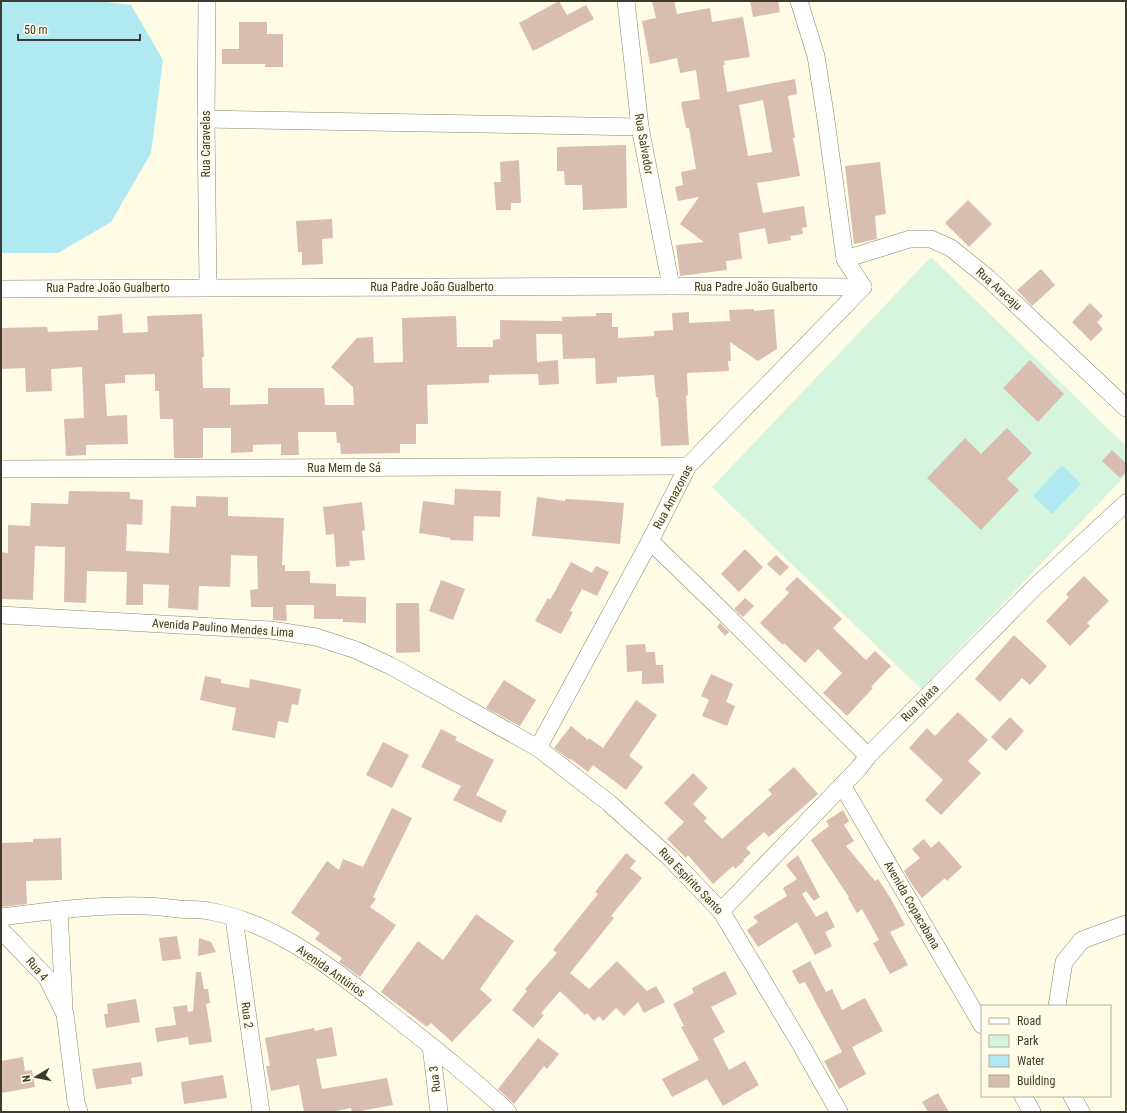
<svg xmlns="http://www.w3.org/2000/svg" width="1127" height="1113" font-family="'Roboto Condensed',sans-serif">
<rect width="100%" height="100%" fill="#fffbe5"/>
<polygon fill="#d5f5df" points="931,257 1126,446 1126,475 921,689 712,487"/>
<g fill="#b0e9f2">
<polygon points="1,1 98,1 131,5 163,60 151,153 111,222 58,253 1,253"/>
<polygon points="1062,465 1081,484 1052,514 1033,496"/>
</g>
<g fill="#d9bdb0" fill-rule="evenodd">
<polygon points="559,1 567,15 586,5 594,19 533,51 519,23"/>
<path d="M652 1H674L677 14 710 8 712 22 743 17 750 57 724 61 725 65H723L727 92 795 79 797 94 788 96 795 138H793L800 176 757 183 763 213 804 206 807 227 802 228 803 234 790 236 791 240 768 244 765 228 739 233 742 259 726 261 727 270 680 276 676 245 704 242 680 224 699 197 678 201 675 187 683 185 681 172 696 169 689 128H686L681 102 700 99 696 70 680 73 677 58 650 64 642 21 656 18ZM763 100 772 152 748 156 739 105Z"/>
<polygon points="750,1 778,1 780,12 753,17"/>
<polygon points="239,22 267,22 267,34 283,34 283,67 265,67 265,64 222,64 222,49 239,49"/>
<polygon points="626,145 627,208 583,210 582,185 565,185 564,171 557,171 557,147"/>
<polygon points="519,160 521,203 511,203 511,210 496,210 494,182 501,182 500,162"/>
<polygon points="880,162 886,214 875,216 877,239 854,244 845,166"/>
<polygon points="968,200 992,224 969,247 945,223"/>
<polygon points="332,219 333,238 322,239 323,264 302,265 302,252 298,252 296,221"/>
<polygon points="1041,269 1055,285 1032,306 1017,290"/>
<polygon points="1090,303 1103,316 1097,322 1103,329 1091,341 1072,322"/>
<polygon points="754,309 754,311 774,309 777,349 758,361 730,342 731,361 728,361 729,371 687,373 688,395 686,396 689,445 661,446 658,397 656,397 654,375 617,377 617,383 596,384 595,358 563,359 562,334 536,334 537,362 558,360 559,384 539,385 538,374 489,375 489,383 427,385 428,424 416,424 416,444 400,444 400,453 341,454 340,443 337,443 336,432 298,432 299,455 281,455 281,444 253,445 253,452 231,453 231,428 203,428 203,458 174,458 173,419 160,419 159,391 155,391 155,374 125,375 125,383 105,384 107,416 127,415 128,444 86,445 86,455 66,456 64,419 84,418 82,367 51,369 52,391 26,392 25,368 1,369 1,328 47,327 48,332 98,330 98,316 122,314 123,333 148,332 147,316 202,314 204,357 202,357 203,388 230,388 230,405 268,404 268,388 324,388 325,405 354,405 353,387 331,367 357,338 373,337 374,363 403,362 402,318 456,316 457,347 493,347 493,340 500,339 500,320 562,321 562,317 596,316 596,313 612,313 612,327 618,327 618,338 654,336 654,331 673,330 672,313 689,312 689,323 730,321 729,310"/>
<polygon points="1030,360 1064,394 1038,422 1003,388"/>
<polygon points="1007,428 1032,453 1007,479 1019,490 981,530 927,478 965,438 981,454"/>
<polygon points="1112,450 1126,463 1126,472 1120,478 1102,461"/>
<polygon points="455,489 501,491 500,517 474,516 473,541 450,540 450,538 419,533 423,501 454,505"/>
<polygon points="69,491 130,492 130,499 143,500 142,525 127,524 126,551 169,553 171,506 196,507 196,496 228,497 228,516 284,518 282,565 285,565 285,571 310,571 310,583 336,584 336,596 366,597 366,623 343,622 343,619 314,619 314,605 286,605 287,621 273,620 273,607 251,607 250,590 258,589 257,556 231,555 230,587 199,586 198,610 168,608 169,585 143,584 143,605 126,605 127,572 87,571 86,603 64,602 65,547 35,546 33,600 1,599 1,552 8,553 8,525 30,526 31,503 68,504"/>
<polygon points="537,497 565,501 565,499 585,500 624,503 620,544 532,536"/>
<polygon points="362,502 365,530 362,531 365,560 349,561 350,566 336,567 334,534 326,535 323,507"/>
<polygon points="745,549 763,567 739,592 721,574"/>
<polygon points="776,555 789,567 780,576 767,564"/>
<polygon points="571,562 592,573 596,566 609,572 597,596 582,589 570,611 573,612 561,634 535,621 548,598 550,600"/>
<polygon points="1084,576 1109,601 1087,623 1090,626 1070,646 1046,621 1069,597 1066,594"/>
<polygon points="797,577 842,619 833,628 866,660 875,651 891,666 871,687 873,688 847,716 823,693 842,673 818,649 805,663 784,643 783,645 760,623 789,593 785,589"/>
<polygon points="441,580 465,589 453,620 429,611"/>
<polygon points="745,598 754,606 743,617 734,609"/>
<polygon points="396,603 419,603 420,652 396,653"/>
<polygon points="720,623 729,632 725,636 717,627"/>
<polygon points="1014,635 1047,666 1030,685 1022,678 1000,702 975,679"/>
<polygon points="645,644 646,652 655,652 656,665 663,665 664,683 642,684 642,671 627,672 626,645"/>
<polygon points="711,674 733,684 726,702 735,706 727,726 702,716 709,700 701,696"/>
<polygon points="205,676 221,679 221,683 249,688 250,679 301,689 298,705 292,704 288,723 278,721 275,738 232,730 236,708 200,700"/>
<polygon points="504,680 536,700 520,726 486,708"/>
<polygon points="636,700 657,715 629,756 643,767 626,790 593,765 588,772 571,759 570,760 554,748 571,726 588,740 589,738 603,748"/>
<polygon points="958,712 988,740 968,761 981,773 941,815 925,800 943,780 909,748 927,728 935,736"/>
<polygon points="1010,717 1024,731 1006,751 991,737"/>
<polygon points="441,729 457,737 455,740 494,760 476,795 507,811 501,823 453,800 461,786 421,767"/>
<polygon points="383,742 409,755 392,788 366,775"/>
<polygon points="794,767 818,794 769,837 764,832 746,848 751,853 743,860 744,861 735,869 733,866 713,884 688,855 686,858 667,839 684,822 664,803 693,773 708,788 693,804 707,818 704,821 722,839 772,794 768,790"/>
<polygon points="392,808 412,818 373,897 376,899 370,907 396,925 360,977 339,962 342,958 315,939 320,933 291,913 327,861 339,870 343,859 363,867"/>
<polygon points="843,810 849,821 844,825 854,841 846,846 875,881 878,879 891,899 905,925 890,932 908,965 890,974 873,943 879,940 862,909 857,913 848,898 849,897 811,840 829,826 826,821"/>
<polygon points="61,838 62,880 26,881 27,904 1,907 1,843 33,842 33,839"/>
<polygon points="924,839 931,848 939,841 962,867 947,881 945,878 922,898 913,886 904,871 920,858 912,849"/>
<polygon points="626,853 636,861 630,868 642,878 611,916 614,918 570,973 589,989 617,961 647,991 656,986 665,1002 644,1013 638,1002 624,1016 616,1008 603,1021 599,1016 594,1021 587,1013 585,1015 560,991 541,1013 544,1015 533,1028 512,1010 527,991 525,989 557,953 553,950 598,894 595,892"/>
<polygon points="798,855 820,897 814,901 806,891 802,894 816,917 827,911 835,927 825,932 832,946 815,955 797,922 758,947 747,930 758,922 753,917 787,896 783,888 797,879 786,865"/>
<polygon points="476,914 514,941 480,989 492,1000 452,1042 431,1023 427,1027 381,992 418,941 443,960"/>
<polygon points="177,936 181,959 162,961 159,938"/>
<polygon points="199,938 211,942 216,952 198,956"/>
<polygon points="810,961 826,992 832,989 842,1010 865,998 883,1031 852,1047 866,1074 839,1089 824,1061 842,1052 805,982 799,984 792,971"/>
<polygon points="725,971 737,994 711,1007 725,1032 713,1039 729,1070 745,1061 759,1085 723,1106 707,1079 672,1097 662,1079 699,1060 681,1027 684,1026 673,1004 694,993 692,988"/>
<polygon points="196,972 201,972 204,989 208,989 210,1003 206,1004 212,1042 189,1045 188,1037 157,1042 155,1028 176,1025 173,1007 187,1005 188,1012 193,1011"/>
<polygon points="136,999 140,1022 106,1028 104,1014 108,1014 107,1004"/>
<polygon points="332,1027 337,1056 316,1059 322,1089 387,1078 393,1105 355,1112 352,1112 351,1108 331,1112 304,1112 299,1085 271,1091 266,1066 270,1066 265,1038 314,1028 315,1031"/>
<polygon points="538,1038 559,1054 547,1069 544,1066 514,1104 498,1089"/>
<polygon points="23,1057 25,1071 32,1070 35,1087 1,1093 1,1061"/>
<polygon points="141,1062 143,1076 131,1078 132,1084 96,1089 92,1069"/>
<polygon points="223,1075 227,1098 184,1104 181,1082"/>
<polygon points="938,1093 949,1112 928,1112 922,1102"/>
</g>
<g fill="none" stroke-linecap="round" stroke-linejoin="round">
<g stroke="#89856c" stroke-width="18">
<g id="minor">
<polyline points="207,1 206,119 208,287"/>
<polyline points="626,1 640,127 671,286"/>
<polyline points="799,1 816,56 825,113 845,259 863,287"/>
<polyline points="206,119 640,127"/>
<polyline points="845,259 910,239 931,239 951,248 988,278 1126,408"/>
<polyline points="1,289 671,286 863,287"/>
<polyline points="1,469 688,466"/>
<polyline points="650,541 711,600 868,756"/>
<polyline points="1,615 271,630 316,637 356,650 391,666 538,748 609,803 670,858 721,911 801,1045 839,1112"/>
<polyline points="538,748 650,541 688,466 863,287"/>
<polyline points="842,785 982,1025"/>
<polyline points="59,910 64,1008"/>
<polyline points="721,911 859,768 868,756 1036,586 1126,503"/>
<path d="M1 917C49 911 98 904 146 906 157 906 168 908 179 909 189 910 199 909 209 911 279 923 343 976 397 1019 435 1049 473 1079 508 1112"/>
<polyline points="234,918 261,1112"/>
<polyline points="1,930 47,978 65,1014 76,1102 79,1112"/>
<polyline points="1057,1006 1064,962 1082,940 1126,924"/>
<polyline points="431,1046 439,1112"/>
<polyline points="1023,1096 1032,1112"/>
<polyline points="1072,1096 1081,1112"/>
</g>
</g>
<use href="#minor" stroke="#fff" stroke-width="17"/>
</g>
<g text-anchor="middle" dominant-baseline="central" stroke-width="3.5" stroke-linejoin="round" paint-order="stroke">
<g font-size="12" fill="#3d3b31" stroke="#fffbe5">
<text transform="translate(206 144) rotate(-90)">Rua Caravelas</text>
<text transform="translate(644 144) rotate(80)">Rua Salvador</text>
<text x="432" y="287">Rua Padre João Gualberto</text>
<text x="756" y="287">Rua Padre João Gualberto</text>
<text x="108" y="288">Rua Padre João Gualberto</text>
<text transform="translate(999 289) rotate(42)">Rua Aracaju</text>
<text x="344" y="468">Rua Mem de Sá</text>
<text transform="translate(673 497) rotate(-62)">Rua Amazonas</text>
<text transform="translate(223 628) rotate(4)">Avenida Paulino Mendes Lima</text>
<text transform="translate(920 703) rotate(-45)">Rua Ipiata</text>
<text transform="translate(691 881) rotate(46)">Rua Espírito Santo</text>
<text transform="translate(912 905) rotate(60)">Avenida Copacabana</text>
<text transform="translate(37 969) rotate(50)">Rua 4</text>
<text transform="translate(331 971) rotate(35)">Avenida Antúrios</text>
<text transform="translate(247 1015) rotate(82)">Rua 2</text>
<text transform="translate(435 1079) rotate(-97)">Rua 3</text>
</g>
</g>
<rect width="1127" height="1113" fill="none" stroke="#3d3b31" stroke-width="4"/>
<rect x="981" y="1005" width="130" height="92" fill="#fffbe5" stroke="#b1ae9d"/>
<rect x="989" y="1018" width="20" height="6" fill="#ffffff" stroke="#b1ae9d"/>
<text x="1017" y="1025" font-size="12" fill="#3d3b31">Road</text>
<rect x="989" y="1035" width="20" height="12" fill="#d5f5df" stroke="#b1ae9d"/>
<text x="1017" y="1045" font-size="12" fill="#3d3b31">Park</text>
<rect x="989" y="1055" width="20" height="12" fill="#b0e9f2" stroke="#b1ae9d"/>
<text x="1017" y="1065" font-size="12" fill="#3d3b31">Water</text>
<rect x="989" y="1075" width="20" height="12" fill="#d9bdb0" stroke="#b1ae9d"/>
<text x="1017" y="1085" font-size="12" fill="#3d3b31">Building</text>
<g transform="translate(36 1077) rotate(260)" stroke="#fffbe5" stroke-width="3" paint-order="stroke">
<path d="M0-3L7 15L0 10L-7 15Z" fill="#3d3b31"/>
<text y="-6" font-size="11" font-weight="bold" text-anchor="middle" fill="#3d3b31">N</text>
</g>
<path d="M18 34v6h122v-6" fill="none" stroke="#3d3b31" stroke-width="2"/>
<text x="24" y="34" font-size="12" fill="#3d3b31" stroke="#fffbe5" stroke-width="3" paint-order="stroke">50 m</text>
</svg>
